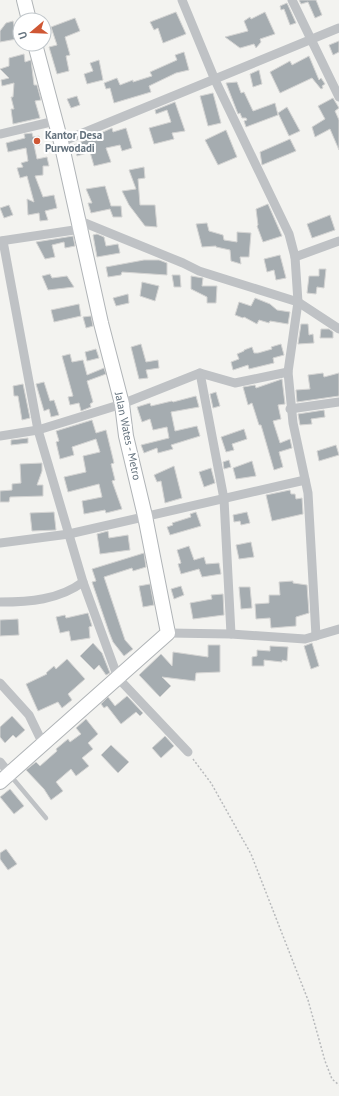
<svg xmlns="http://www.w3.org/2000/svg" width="339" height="1096" font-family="'PT Sans',sans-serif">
<rect width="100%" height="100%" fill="#f3f3f0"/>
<g fill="#a5acb0" stroke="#d4d4d3">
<polygon points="299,0 316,0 322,15 315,18 308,2 301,4"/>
<polygon points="287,3 296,23 290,25 284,9 281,10 280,6"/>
<polygon points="176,12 186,34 163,43 158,28 154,30 150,22"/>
<polygon points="265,12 275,34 260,39 261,42 256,48 254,44 240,48 225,37 248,31 244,21 250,17 251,19"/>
<polygon points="75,18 80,31 65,37 70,55 66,56 69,71 57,74 49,47 57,45 51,27"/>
<polygon points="13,21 17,39 0,42 0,31 6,23"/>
<polygon points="339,41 339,52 333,55 329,45"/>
<polygon points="184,52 189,70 176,73 149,86 151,92 114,103 110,88 106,89 104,83 117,78 120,85 133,80 133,82 152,76 150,72 177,60 175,55"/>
<polygon points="24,54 25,62 31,60 34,85 37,85 41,100 35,101 40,118 13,124 11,109 14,109 11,97 13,97 14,83 2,86 1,80 9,78 0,69 9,66 9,58"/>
<polygon points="309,56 319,80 321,78 325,84 322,86 323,88 321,89 312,78 280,93 270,72 290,61 292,65"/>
<polygon points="99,60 103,80 87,84 84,74 93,71 90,63"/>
<polygon points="259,70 262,84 253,87 250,74"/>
<polygon points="237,82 241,93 244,92 253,111 275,103 278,115 246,127 244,121 247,120 246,118 242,118 240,113 238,114 226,83"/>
<polygon points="213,93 221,123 208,126 200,96"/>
<polygon points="77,96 80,105 71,108 67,99"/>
<polygon points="333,98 339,108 335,111 339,120 339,150 330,129 315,137 312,127 325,119 318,106"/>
<polygon points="175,102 185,131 172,133 174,139 154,144 149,128 171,122 167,110 156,114 155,110"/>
<polygon points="287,107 300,131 289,136 278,113"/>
<polygon points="112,128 113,132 126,128 132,148 122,151 120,145 106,148 111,162 94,166 90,152 77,156 74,145"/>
<polygon points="226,130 237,157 218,165 205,140"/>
<polygon points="32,133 33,137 39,136 40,145 34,145 37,159 47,157 49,166 43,166 43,175 35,176 43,197 54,195 57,208 45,211 48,220 40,221 39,213 28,215 27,199 34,202 27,176 20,178 17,168 23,167 21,163 28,161 26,148 8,152 6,143 25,138 24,134"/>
<polygon points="290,139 296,151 262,165 260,152"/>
<polygon points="144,167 145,178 138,179 140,205 155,205 157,227 145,226 129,205 122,191 136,189 129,170"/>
<polygon points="105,186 111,206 121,206 122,217 113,217 110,209 91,213 88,203 92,203 86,189"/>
<polygon points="268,204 282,236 263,242 257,226 258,225 256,209"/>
<polygon points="9,205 13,215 4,218 0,208"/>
<polygon points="330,215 335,230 312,238 307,224"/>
<polygon points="207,223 209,231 223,235 224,240 237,242 237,232 251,233 249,257 240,257 241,264 231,261 230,250 216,247 216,246 202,247 196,224"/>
<polygon points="97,234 104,237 106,246 118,244 120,253 97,257 93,235"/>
<polygon points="73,236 75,246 65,248 64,242 52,245 55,257 45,259 36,242"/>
<polygon points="280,255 286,278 276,280 274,270 267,272 264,259"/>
<polygon points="144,260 159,260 167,263 167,275 122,272 121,275 108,277 106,267"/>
<polygon points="319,269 326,269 324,288 317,287 316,294 307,293 309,276 319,276"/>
<polygon points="50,274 52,278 67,276 74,287 48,290 42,276"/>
<polygon points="172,275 180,275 181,287 174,287"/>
<polygon points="191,276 203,278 202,286 217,286 216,303 207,303 207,297 191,289"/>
<polygon points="142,282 159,286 155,301 140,296"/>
<polygon points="128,294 129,303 116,306 113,298"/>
<polygon points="255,298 270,304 277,310 290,312 288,324 270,321 269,323 259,320 257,324 244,317 243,318 235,315 239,302 251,306"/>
<polygon points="79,304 81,316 54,322 51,310"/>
<polygon points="91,316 93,326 86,328 83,317"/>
<polygon points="301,324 308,324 309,335 313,334 314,343 298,344"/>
<polygon points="321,329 329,329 333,332 333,338 320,338"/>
<polygon points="141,344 146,362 158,360 159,368 146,370 148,378 139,379 131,347"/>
<polygon points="281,344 284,355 273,358 274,363 249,369 248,365 233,370 231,362 239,359 237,354 244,351 244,350 252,347 254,353 258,353 272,349 271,347"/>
<polygon points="96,349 99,358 87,361 85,352"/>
<polygon points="70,354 72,362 83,360 87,375 104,368 106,374 87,381 93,402 90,404 91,407 81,411 79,403 70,405 68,397 73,396 62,356"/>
<polygon points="323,373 324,377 339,373 339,396 297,402 296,390 310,389 308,375"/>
<polygon points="282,379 285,404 278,405 281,419 273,421 280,443 290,439 292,448 279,452 283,467 274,470 261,425 259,425 252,403 248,405 243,387 255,385 256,388"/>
<polygon points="44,382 50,401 54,400 59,415 51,417 49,409 44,411 36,384"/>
<polygon points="23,384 30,418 22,420 18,396 14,396 13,386"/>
<polygon points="216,392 220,406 213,408 210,394"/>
<polygon points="196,396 199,407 171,412 175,431 197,426 200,436 171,445 173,449 158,453 157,448 144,453 141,445 169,438 167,427 153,430 150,419 142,422 137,407 150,403 151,406 172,401 173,402"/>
<polygon points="324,410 325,417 311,419 312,424 300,425 298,414"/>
<polygon points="92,420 96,433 106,430 114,463 111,464 115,480 112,481 122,509 106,513 105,510 84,514 82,501 102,497 99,484 68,492 64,477 86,472 83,456 100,452 96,439 72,447 74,455 60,459 56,442 59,441 56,431"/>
<polygon points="244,429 247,439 232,444 234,450 226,452 221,437"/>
<polygon points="28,438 28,443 11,445 11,440"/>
<polygon points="336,445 339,455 319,461 317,451"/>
<polygon points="229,460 231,467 224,469 223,462"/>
<polygon points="252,461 256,476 236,479 233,468"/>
<polygon points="42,463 42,471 37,485 43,485 43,496 10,497 9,502 0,502 0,491 12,490 12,484 21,483 20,464"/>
<polygon points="174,466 182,498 165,503 161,481 157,482 154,475"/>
<polygon points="211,468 215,483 204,487 199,472"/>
<polygon points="290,490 291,494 295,494 296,499 302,498 303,514 272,521 266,495"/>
<polygon points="54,512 56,530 32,531 30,513"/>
<polygon points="196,512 201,526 170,535 167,527 173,525 172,523 191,517 190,514"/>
<polygon points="247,512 250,523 241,525 240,521 234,522 233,515"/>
<polygon points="108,531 109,538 128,535 130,550 100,554 97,534"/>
<polygon points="251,542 254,557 239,559 236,545"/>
<polygon points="189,546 194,560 204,557 206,564 219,563 221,574 202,577 199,569 181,574 178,564 181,563 177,550"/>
<polygon points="144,553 146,567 133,571 132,568 104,577 125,640 133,649 124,656 113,642 109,632 92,582 96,581 92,569"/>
<polygon points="293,581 293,583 307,585 309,613 296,617 296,626 271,628 270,618 256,619 255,604 269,603 269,595 280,595 279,582"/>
<polygon points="150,584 154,605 143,607 139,586"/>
<polygon points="181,586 184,595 174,599 171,589"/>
<polygon points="239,587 250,587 252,608 241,609"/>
<polygon points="223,594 224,615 193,619 190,603 212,599 211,595"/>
<polygon points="88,613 92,626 89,627 90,638 71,641 69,631 60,633 56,617 65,615 66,618"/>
<polygon points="18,619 19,635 0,636 0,620"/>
<polygon points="93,643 102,653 110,673 106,675 99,665 94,670 80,656"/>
<polygon points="312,643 319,666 311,669 304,646"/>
<polygon points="208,645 220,645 220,672 196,673 195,681 162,677 171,686 160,697 139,675 161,654 172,666 173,652 208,657"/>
<polygon points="270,646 288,647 287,661 282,660 282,662 264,660 264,666 252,666 252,657 257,656 257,650 270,651"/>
<polygon points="67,659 85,679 68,694 72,700 62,708 58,702 38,711 26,684 47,674 46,673 54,666 56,669"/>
<polygon points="127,696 143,713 140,716 136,712 121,724 107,706 104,708 101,704 108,697 115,706"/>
<polygon points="12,716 25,730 16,738 13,735 5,743 0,737 0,727"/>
<polygon points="86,719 98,734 88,743 93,749 82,758 89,766 76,776 71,769 56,782 63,791 51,800 44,789 26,770 36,762 40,766 57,751 56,749 68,739 70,742 81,734 76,728"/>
<polygon points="165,736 174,746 161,758 152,748"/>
<polygon points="111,745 129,762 118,773 101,755"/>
<polygon points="10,789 24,806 14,814 0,797"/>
<polygon points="6,849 17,864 8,870 0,859 0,853"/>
</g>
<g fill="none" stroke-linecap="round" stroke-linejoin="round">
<g stroke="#b0b4b7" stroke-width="16">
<g id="primary">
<polyline points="24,0 29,20"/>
<polyline points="0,782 168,633 145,516 126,436 122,404 101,323 61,142 35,44"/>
</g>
</g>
<polyline stroke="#b8babc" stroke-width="1.5" stroke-dasharray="2 2" stroke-linecap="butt" points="193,759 211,783 251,854 308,1000 325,1061 332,1079 339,1085"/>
<polyline stroke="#bfc2c5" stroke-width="4.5" points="10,775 46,818"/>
<g stroke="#bfc2c5" stroke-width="9">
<polyline points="182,0 215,80 289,234 295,257 298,302 288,372 293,423 308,493 316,636"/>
<polyline points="292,0 339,97"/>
<polyline points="0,134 55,121"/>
<polyline points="61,142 339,28"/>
<polyline points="80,221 183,263 199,271 298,302 339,329"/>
<polyline points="0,241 81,229"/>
<polyline points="3,241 38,430 83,582 118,678 188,752"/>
<polyline points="295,257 339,241"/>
<polyline points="200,373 224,499 231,634"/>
<polyline points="290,409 339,402"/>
<polyline points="0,436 38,430 122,404 200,373 235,383 288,372"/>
<polyline points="0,543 69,534 305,480"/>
<path d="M0 602C29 602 59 600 83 582"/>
<polyline points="168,633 231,634 305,639 339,629"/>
<polyline points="0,683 29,715 43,744"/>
<polyline points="0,762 10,774"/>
</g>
<use href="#primary" stroke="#fff" stroke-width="14"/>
</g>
<circle fill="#cf5734" stroke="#fff" stroke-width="1.5" cx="37" cy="141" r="4"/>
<g text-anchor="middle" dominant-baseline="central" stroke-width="4" stroke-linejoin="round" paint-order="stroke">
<g font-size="11" font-weight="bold" fill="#65737e" stroke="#fff" text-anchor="start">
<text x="45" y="135">Kantor Desa<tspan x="45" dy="13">Purwodadi</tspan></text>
</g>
<g font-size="11" fill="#65737e" stroke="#fff">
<text transform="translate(128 436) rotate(78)">Jalan Wates - Metro</text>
</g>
</g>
<g transform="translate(32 32) rotate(251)"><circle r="19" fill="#ffffff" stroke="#c1c7cb"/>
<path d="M0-3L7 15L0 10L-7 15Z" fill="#cf5734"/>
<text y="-6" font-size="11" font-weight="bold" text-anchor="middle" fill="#65737e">U</text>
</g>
</svg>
